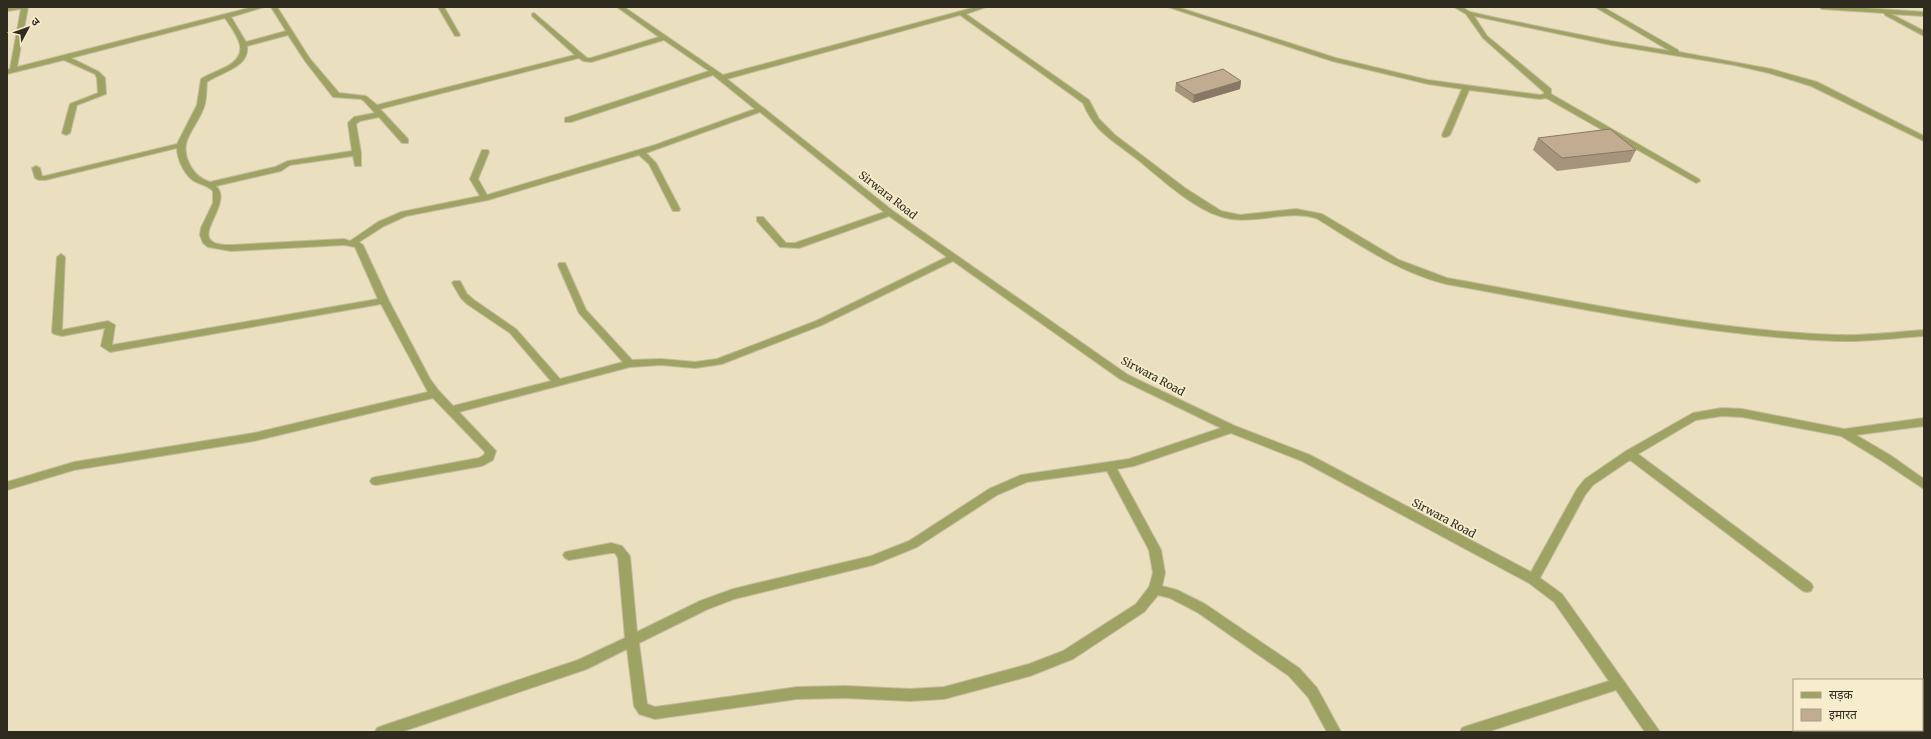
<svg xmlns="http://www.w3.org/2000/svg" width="1931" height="739" font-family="Merriweather,'Noto Sans Devanagari',serif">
<rect width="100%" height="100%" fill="#eadfbf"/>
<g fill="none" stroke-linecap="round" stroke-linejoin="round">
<g stroke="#c5bb9f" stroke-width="2">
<g id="minor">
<path d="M7 7H28L17 67 253 7H264L231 17 246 42 286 31 271 7H277L310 59 339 93 366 96 377 105 575 55 532 16V14L534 13 587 58H591L659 37 617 7H624L723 75 976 7H986L966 14 1089 100 1099 119 1115 135 1185 188 1221 211 1240 215 1296 209 1322 214 1399 260 1447 278C1576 301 1706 330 1836 335 1866 336 1895 332 1924 330V336C1895 338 1865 342 1836 341 1705 336 1575 307 1446 284 1398 272 1357 243 1316 218 1288 210 1260 223 1231 219 1198 214 1163 180 1137 159 1124 149 1110 140 1099 129 1092 121 1087 113 1083 103L960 15 727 79 893 211 1128 375 1235 426 1310 455 1531 572 1577 489 1585 479 1626 451 1693 413 1722 408 1742 409 1844 429 1924 418V426L1856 435 1890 455 1924 479V489L1882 461 1841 436 1742 417 1722 416 1696 420 1638 454 1811 583 1813 587 1811 591 1807 592 1803 591 1630 460 1593 485 1585 495 1540 578 1562 594 1660 732H1645L1616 690 1487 732H1460L1462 728 1467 726 1609 681 1554 602 1529 583 1302 461 1231 433 1134 466 1117 469 1161 550 1165 573 1162 586 1177 590 1205 604 1299 668 1317 688 1341 732H1327L1308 697 1289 676 1197 612 1170 598 1158 595 1144 612 1073 659 1030 676 944 699 910 701 845 698 797 699 655 719 639 714 634 706 627 649 587 669 401 732H375L377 728 382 726 578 660 625 638 618 558 615 553H611L569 560 565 558 563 555 565 552 611 543 622 546 630 556 637 632 700 601 733 589 871 556 909 541 989 489 1021 475 1129 459 1221 428 1120 379 953 261 822 325 722 364 695 368 661 365 630 367 459 412 496 451 493 460 482 466 376 485 372 484 370 481 372 478 376 477 479 458 484 455 485 452 433 398 254 441 74 470 7 490V482L74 462 254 433 428 392 381 304 110 352 101 346 105 328 62 336 54 334 52 332 57 257 61 254 65 257 62 330 108 321 115 325 112 345 378 299 355 247 344 245 231 251 208 247 203 243 200 235 201 228 213 203V191C208 186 202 185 196 182 185 177 177 159 177 148L45 180H39L35 178 32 168 36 166 40 168 42 176H45L177 144 197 105 201 79C209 74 218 71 226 67 252 53 237 36 225 18L71 58 99 72 105 78 106 94 77 105 70 133 66 135 62 133 70 104 98 93 97 78 95 74 64 60 7 74V70L10 69 21 9 7 11ZM288 35 305 61 333 97 361 99 364 101 375 113 354 117 348 123 352 151 288 161 275 167 210 182C201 179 196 175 191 167 176 141 196 130 204 107 207 99 206 90 207 82 221 72 250 67 247 46ZM664 40 709 71 565 118V122H571L713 75 755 109 655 145 487 195 478 179 489 152 488 150H482L470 179 480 196 401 212 378 222 350 241 344 239 231 245C225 245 217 245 213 242 196 233 233 202 216 186L281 171 290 165 353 156 355 166H361V153L356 124 360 121 379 117 402 143H408V139L380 109 579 58 583 61 591 62ZM760 112 884 212 795 243H786L763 217H757V221L780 247 799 248 889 216 947 257 816 321 717 359 695 362 661 359 632 360 586 310 566 265 565 263H559L558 265 579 313 623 362 560 379 516 329 474 300 467 294 460 281H454L452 283 461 298 467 304 510 333 551 381 453 406 439 391 430 379 389 301 363 245 359 242 384 226 406 216 488 200 639 155 649 164 673 211H679L680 209 656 163 646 153ZM1107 471 1149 550 1153 573 1149 587 1136 604 1063 651 1029 664 944 687 910 689 845 686 797 687 655 707 647 704 639 643 708 609 734 599 873 565 917 547 997 495 1027 482Z"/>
<polygon points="438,7 444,7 460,35 459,36 455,36"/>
<polygon points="1168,7 1177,7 1336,58 1428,80 1540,95 1544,94 1544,92 1483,38 1466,14 1454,7 1462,7 1470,12 1497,18 1611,41 1670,51 1595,7 1603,7 1678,50 1679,52 1771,69 1817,82 1924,136 1924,141 1811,86 1769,73 1734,65 1611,45 1474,16 1487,36 1551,89 1551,94 1699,179 1700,181 1696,183 1546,98 1540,99 1469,90 1450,135 1446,137 1443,137 1442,135 1462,89 1428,84 1332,61"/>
<polygon points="1819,7 1850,7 1924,12 1924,16 1891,14 1924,31 1924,36 1885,15 1884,13 1822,9"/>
</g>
</g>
<use href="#minor" fill="#9ea363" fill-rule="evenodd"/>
</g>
<g fill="#a6947d">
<polygon points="1241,81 1240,89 1193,103 1175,91 1176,83"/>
<polygon points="1538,138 1636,150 1630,162 1557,171 1533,150"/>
</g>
<polygon fill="#877866" points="1241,81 1240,89 1193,103 1194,95"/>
<g fill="#c1ac91" stroke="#877866">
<polygon points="1223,69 1241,81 1194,95 1176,83"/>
<polygon points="1610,129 1636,150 1562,158 1538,138"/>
</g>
<g text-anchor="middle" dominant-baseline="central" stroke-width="3.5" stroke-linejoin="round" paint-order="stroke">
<g font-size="11" fill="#2f2b1f" stroke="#f7edcc">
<text transform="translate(888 195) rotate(38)">Sirwara Road</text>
<text transform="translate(1153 376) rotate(28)">Sirwara Road</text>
<text transform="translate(1444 518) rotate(28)">Sirwara Road</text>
</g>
</g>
<rect width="1931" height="739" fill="none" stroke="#2f2b1f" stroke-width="16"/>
<rect x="1793" y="679" width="130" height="52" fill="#f7edcc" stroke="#a79f87"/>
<rect x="1801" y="692" width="20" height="6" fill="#9ea363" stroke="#a79f87"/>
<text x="1829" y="699" font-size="12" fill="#2f2b1f">सड़क</text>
<rect x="1801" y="709" width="20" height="12" fill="#c1ac91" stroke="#a79f87"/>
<text x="1829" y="719" font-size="12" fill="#2f2b1f">इमारत</text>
<g transform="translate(28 28) rotate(49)" stroke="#f7edcc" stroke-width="3" paint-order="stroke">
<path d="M0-3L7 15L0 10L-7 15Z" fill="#2f2b1f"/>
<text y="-6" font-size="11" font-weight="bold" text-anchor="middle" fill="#2f2b1f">उ</text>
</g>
</svg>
